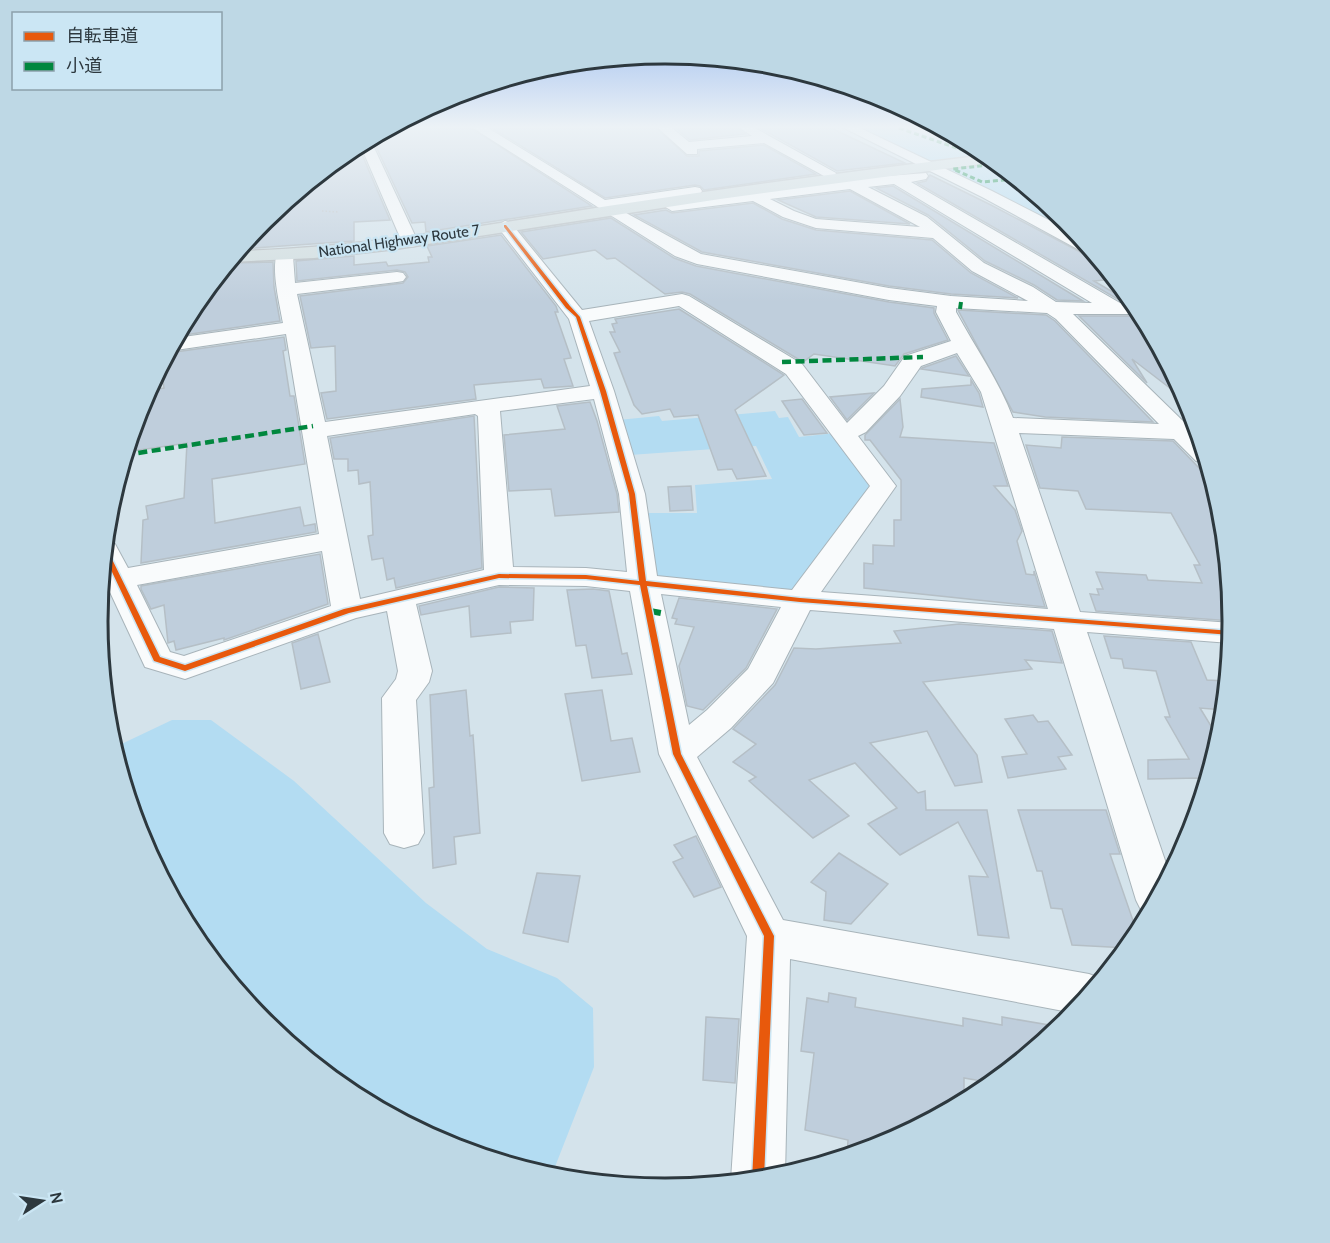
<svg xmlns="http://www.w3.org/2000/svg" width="1330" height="1243" font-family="Cabin,'Noto Sans JP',sans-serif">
<rect width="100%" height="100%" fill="#d4e3eb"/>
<g fill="#b3dcf2">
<polygon points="855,128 906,128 983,152 1067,220 1082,239 995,192"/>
<polygon points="775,411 779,418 788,417 799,437 836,433 869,483 868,492 792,593 658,578 649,573 646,513 697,513 695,485 772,479 756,446 630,455 618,420 659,416 662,421"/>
<polygon points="172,720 211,720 294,781 426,903 487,949 557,978 593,1008 594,1067 551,1177 448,1146 349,1093 274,1031 208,939 182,916 141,838 113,748"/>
</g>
<g fill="#bfcedc" stroke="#b5bfc6" stroke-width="1.5">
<polygon points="411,128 471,128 592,206 426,232 425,222 412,223 372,138 382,132 395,135 403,129"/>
<polygon points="492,128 656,128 687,156 699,156 699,151 764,145 816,174 704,190 700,186 695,185 605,198"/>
<polygon points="676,128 738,128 745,134 690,140"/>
<polygon points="760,128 831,128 905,163 837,171"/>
<polygon points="358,145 390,220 354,222 354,241 240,249 264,220 288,200 293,200 295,194"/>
<polygon points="930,175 991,205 1084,254 1115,279 1094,281 1128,301 1121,301 917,183 926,181"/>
<polygon points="893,186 1083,301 1057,300 1034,285 985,261 928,215 876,188"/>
<polygon points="850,191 910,224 816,217 778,200"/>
<polygon points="753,203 782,219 816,230 932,240 971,273 1018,298 951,294 889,286 702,252 634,215 666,210 672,213"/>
<polygon points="611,218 674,258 696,266 889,302 934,308 934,313 948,340 904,354 895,366 814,354 803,362 690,294 682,292 665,294 615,258 607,259 595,250 543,259 521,232"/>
<polygon points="501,235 556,306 558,312 555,312 571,358 564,359 573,386 544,388 541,379 474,385 476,399 327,419 321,393 336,391 335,346 311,348 300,296 403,283 408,277 405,272 397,270 297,281 296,261 354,256 354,265 386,262 388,266 429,262 428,257 432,257 427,246"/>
<polygon points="273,262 274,287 280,321 177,336 193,306 228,263"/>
<polygon points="679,309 784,375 735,410 766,476 737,479 732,469 718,470 698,415 674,417 670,409 642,414 634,405 614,353 620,352 610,332 615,332 612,324 617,323 615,319"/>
<polygon points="958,310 1046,315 1055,321 1153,422 1045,417 1013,412"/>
<polygon points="1079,316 1142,316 1188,402 1132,359 1147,383"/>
<polygon points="284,337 286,350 283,351 290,396 294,396 305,464 212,479 215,523 300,507 304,526 315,524 316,532 141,563 143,520 148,519 146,506 184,498 187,443 132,451 140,412 146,410 147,393 148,390 164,388 161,366 168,353"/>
<polygon points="956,356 969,376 921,369 922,368"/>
<polygon points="971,380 979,393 983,407 921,397 922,389 971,385"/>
<polygon points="874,393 847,420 830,397"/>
<polygon points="802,399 827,433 804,435 782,401"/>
<polygon points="900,399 903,427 900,437 994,443 1008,486 994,486 1015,510 1022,531 1017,541 1026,574 1034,575 1034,571 1045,607 864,588 864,563 873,564 873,545 894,546 894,520 901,520 901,480 870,440 865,440 865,435"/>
<polygon points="590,402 597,421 617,494 619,512 555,516 551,489 509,491 504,435 565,429 557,406"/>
<polygon points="474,416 482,568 396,588 394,578 387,580 383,558 372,560 368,536 373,535 370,482 359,484 358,470 348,471 348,459 334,459 330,438"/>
<polygon points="1062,437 1173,441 1201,470 1205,470 1214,486 1222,511 1232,621 1096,611 1090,594 1099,595 1097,589 1103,589 1096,572 1146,575 1148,580 1202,583 1194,565 1200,565 1171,513 1086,509 1078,491 1040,488 1026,445 1061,448"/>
<polygon points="691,486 693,510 670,511 668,487"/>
<polygon points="320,554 328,604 224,640 224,638 176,650 174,641 168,643 164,605 151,609 141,589 141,586"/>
<polygon points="499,587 534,588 533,620 510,622 511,633 471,637 469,606 421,615 419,606"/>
<polygon points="593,589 609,591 622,654 627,653 632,674 592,678 586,645 576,646 567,590"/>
<polygon points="679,598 777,609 746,668 703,710 687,706 679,666 694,627 675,624 677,619 672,618"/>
<polygon points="959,624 1052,631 1062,663 1025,660 1032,669 923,682 977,755 982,782 955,786 927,731 870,743 918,793 925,791 926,810 987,810 1009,938 978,935 969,876 988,877 958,822 900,855 868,824 897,808 855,763 809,780 849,816 813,838 749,781 756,777 733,762 756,744 733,729 775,685 794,648 816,649 901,643 894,631"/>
<polygon points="318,634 330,682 301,689 292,643"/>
<polygon points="1104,636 1191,642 1207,680 1227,681 1224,710 1200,708 1219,739 1205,787 1200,778 1148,779 1148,760 1189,759 1165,717 1170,717 1156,671 1124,668 1122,659 1111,658"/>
<polygon points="466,690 470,736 473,735 480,833 454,837 456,864 433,868 429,788 434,787 430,695"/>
<polygon points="602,690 611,741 632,738 640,772 582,781 565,694"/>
<polygon points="1033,715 1038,722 1048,721 1072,755 1058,757 1066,769 1008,778 1002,757 1027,754 1005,719"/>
<polygon points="1018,810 1106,810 1120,854 1110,854 1138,935 1128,948 1072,945 1062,909 1051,908 1042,871 1037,871"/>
<polygon points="696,836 721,887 694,897 673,862 683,858 674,845"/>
<polygon points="839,853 888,884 851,924 824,920 826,892 811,882"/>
<polygon points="537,873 580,876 568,942 523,933"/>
<polygon points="829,993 856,998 855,1007 963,1026 963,1018 1002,1025 1002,1017 1061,1027 992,1083 964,1078 964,1102 882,1146 847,1157 848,1140 805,1130 814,1053 801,1051 807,998 828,1002"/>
<polygon points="706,1017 739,1019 735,1083 703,1080"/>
</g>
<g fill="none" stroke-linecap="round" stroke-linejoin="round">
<g stroke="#a8b4ba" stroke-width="2">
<g id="minor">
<polygon points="390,128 401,128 401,129 395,133 384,132"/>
<path d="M473 128H488L605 200 695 187 700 188 702 191 700 194 695 195 617 208 701 254 889 288 951 296 1028 301 972 271 933 238 816 228 783 217 753 201 672 211 664 206 672 201 850 179 926 173 928 176 926 179 911 182 1120 303H1134L1141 314H1073L1187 425 1196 426 1207 463 1196 461 1174 439 1019 433 1080 612 1232 623 1230 643 1087 632 1170 875 1149 915 1142 912 1136 900 1054 629 810 610 773 683 731 728 697 757 783 920 1089 974 1102 979 1074 1013 790 959 785 1175 732 1182 731 1180 747 936 659 754 630 591 586 586 499 585 416 604 432 671 429 682 416 700 424 833 418 844 404 848 390 844 384 833 382 698 396 679 398 671 387 611 356 618 185 679 145 667 102 575 105 541 115 544 128 568 319 534 286 334 169 351 176 338 283 323C280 306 270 266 278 252H290L293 256 295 283 397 272 403 273 406 277 403 281 397 282 297 294 325 422 590 386 569 319 497 226 505 221 511 223 582 310 682 294 689 296 802 364 847 423 884 386 905 356 951 341 936 312 937 306 889 300 697 264 675 256ZM894 184 1092 303 1056 302 1033 287 984 263 927 217 868 187ZM850 189 920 227 816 219 794 211 770 199ZM679 306 786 374 870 486 792 590 657 576 645 494 614 391 589 321ZM956 308 1047 313 1056 319 1159 424 1013 418C999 381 975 347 956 312ZM957 353 981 392 1048 609 821 592 896 486 858 436 866 432 900 396 921 366ZM594 399 619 494 627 572 586 568 513 567 500 411ZM475 414 478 416 484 570 360 599 327 436ZM322 551 331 606 184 656 170 652 137 585ZM661 594 781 607 748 669 707 710 689 725Z"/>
<polygon points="658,128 672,128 689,142 752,136 740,128 755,128 836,173 834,176 824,176 764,143 697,149 697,154 687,154"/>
<polygon points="844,128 860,128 992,191 1080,236 1093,252 1083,252 982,197"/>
<polygon points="370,139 418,242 416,246 410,247 402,242 360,144"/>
</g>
</g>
<g stroke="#b7bec2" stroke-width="3">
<path id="trunk" d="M987 155 996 162 720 199 395 249 314 258 230 262 238 251C363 248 485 225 608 206 734 187 861 170 987 155Z"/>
</g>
<polyline stroke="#bdc2c6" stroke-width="1.5" stroke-dasharray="1.5 2" stroke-linecap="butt" points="322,211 338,212"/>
<use href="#minor" fill="#f9fbfc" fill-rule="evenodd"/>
<use href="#trunk" fill="#d2dee0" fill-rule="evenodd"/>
<g stroke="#00873e" stroke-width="3" stroke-dasharray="5 3" stroke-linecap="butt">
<polyline points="899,128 994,161"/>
<polyline points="998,164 953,169 982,182 1016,179"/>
</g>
<polyline stroke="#00873e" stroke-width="4" stroke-dasharray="7 4" stroke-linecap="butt" points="960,309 961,302"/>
<g stroke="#00873e" stroke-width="4.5" stroke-dasharray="9 4.5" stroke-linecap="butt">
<polyline points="782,362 923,357"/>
<polyline points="125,455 313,426"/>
</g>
<polyline stroke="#00873e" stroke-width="6" stroke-dasharray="11 6" stroke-linecap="butt" points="650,611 666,614"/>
<g stroke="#cbe6f4" stroke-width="3">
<polygon id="cycleway" points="504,225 506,225 570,306 580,317 606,391 635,494 646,581 800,598 1232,631 1231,635 800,602 647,586 681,754 774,936 764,1179 752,1180 764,936 673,754 640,585 586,579 499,578 349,613 185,671 154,661 104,555 105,548 107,549 160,657 185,665 344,609 499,574 586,575 639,581 629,494 600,391 576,317 566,308 504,227"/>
</g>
<use href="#cycleway" fill="#e8590c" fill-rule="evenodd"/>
</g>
<linearGradient id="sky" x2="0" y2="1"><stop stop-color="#93b6ee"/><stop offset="0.42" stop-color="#ecf2f6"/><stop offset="1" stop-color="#ecf2f6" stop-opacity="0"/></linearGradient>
<rect width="1330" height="302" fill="url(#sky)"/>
<g text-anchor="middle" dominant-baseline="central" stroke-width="4.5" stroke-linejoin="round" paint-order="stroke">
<g font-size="15" fill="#2d383e" stroke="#cbe6f4">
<text transform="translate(399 241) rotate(-8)">National Highway Route 7</text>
</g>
</g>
<path d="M0 0H1330V1243H0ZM108 621a557 557 0 1 1 1114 0a557 557 0 1 1-1114 0Z" fill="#bed8e5" fill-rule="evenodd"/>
<path fill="none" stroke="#2d383e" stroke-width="3" d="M108 621a557 557 0 1 1 1114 0a557 557 0 1 1-1114 0Z"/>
<rect x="12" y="12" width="210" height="78" fill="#cbe6f4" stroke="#8ca0ab" stroke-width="1.5"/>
<rect x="24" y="32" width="30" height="9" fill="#e8590c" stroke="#8ca0ab" stroke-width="1.5"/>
<text x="66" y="42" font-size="18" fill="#2d383e">自転車道</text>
<rect x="24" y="62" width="30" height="9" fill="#00873e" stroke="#8ca0ab" stroke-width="1.5"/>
<text x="66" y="72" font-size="18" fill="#2d383e">小道</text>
<g transform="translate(42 1201) rotate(78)" stroke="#cbe6f4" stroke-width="4.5" paint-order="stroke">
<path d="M0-4.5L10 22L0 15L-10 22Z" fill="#2d383e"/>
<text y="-9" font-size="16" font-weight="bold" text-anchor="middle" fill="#2d383e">N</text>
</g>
</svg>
